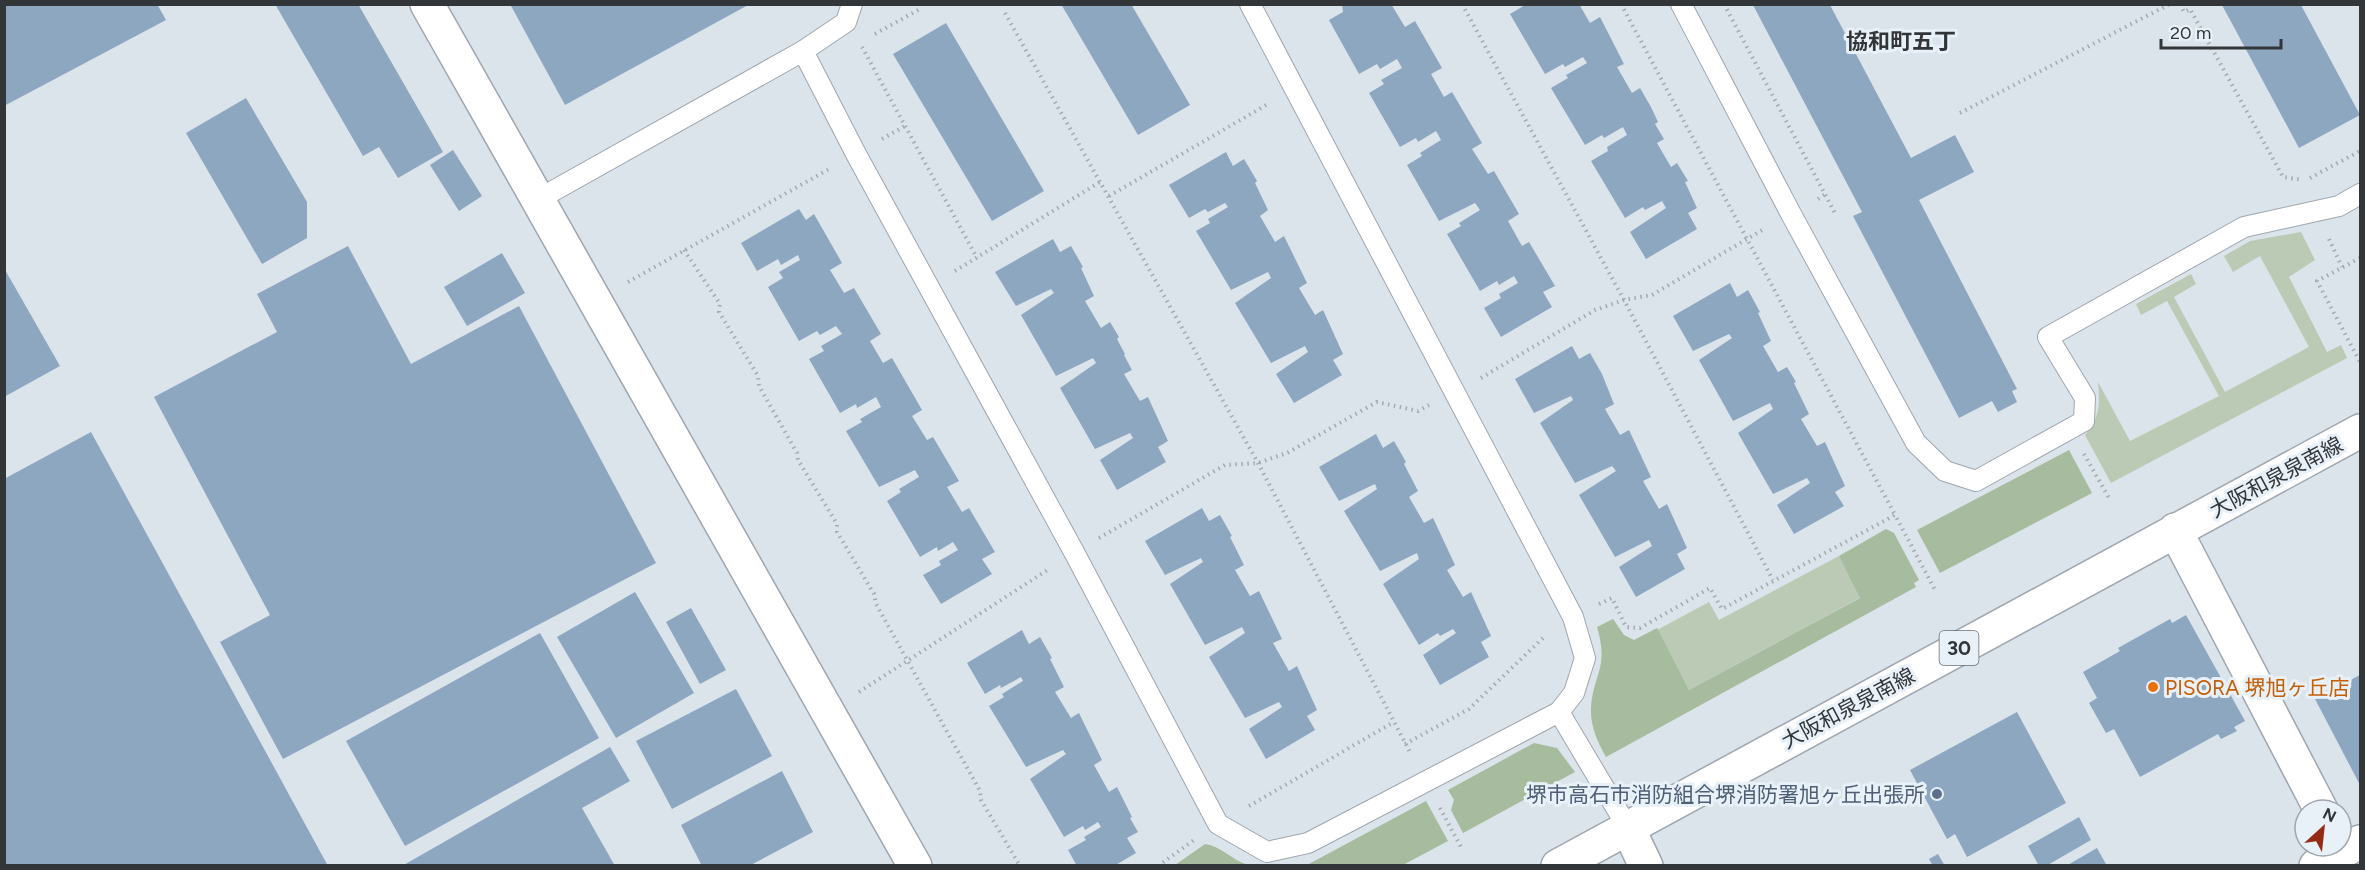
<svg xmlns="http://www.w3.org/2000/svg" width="2365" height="870" font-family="Figtree,'Noto Sans JP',sans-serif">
<rect width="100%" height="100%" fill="#dbe3eb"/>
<g fill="#bbcab4">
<path d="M2301 232 2315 260 2289 277 2327 352 2341 345 2347 358 2111 483 2085 435C2100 418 2100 404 2098 382L2130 441 2219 396 2167 301 2141 315 2136 304 2191 274 2196 284 2174 297 2225 392 2309 347 2260 256 2233 272 2224 256 2250 241Z"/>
<polygon points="1839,556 1861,597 1689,690 1657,630 1709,602 1719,620"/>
</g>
<g fill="#a7bc9e">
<polygon points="2069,450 2092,493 1940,573 1917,530"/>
<path d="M1886 529 1894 533 1919 580 1914 583 1916 587 1606 757C1597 741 1590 725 1591 707 1594 672 1609 668 1597 627L1613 619 1624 635 1634 640 1657 628 1689 690 1860 598 1839 556Z"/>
<polygon points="1534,743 1557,748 1575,772 1463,833 1451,810 1454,800 1448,790"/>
<polygon points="1426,801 1448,841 1403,865 1307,865"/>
<path d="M1205 844C1221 846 1232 860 1248 865H1175Z"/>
</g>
<g fill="#8ea7c1">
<polygon points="4,4 157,4 166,20 4,106"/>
<polygon points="275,4 358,4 443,152 398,178 379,147 363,156"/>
<polygon points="510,4 750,4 565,105"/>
<polygon points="1061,4 1131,4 1190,105 1138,135"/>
<polygon points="1342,4 1391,4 1405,27 1415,21 1442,68 1431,74 1444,97 1452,92 1482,143 1472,149 1488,174 1494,171 1519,214 1508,221 1522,246 1529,242 1555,286 1543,292 1552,307 1501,337 1484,308 1501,298 1499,294 1518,283 1514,276 1499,285 1497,281 1480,291 1447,234 1461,226 1459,223 1480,210 1475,203 1439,221 1407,165 1422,156 1420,153 1441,140 1436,131 1418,142 1416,138 1400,147 1369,93 1384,84 1381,80 1402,68 1397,59 1380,69 1377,64 1359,74 1329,20 1343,12"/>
<polygon points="1527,4 1579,4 1590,23 1600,17 1624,64 1617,67 1632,93 1640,88 1651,107 1658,122 1655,124 1664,139 1657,143 1671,167 1677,163 1688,181 1685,182 1697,208 1688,213 1697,229 1646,259 1630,232 1666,208 1662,201 1645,210 1643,207 1625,218 1591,161 1608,151 1607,147 1627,135 1623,127 1604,138 1602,135 1585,145 1551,88 1568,78 1566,75 1587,63 1583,57 1565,67 1563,64 1545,74 1510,14"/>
<polygon points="1753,5 1830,5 1911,158 1955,135 1974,172 1919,200 2017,389 2012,391 2017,402 1998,412 1992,401 1959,418 1853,216 1862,212"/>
<polygon points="2222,5 2301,5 2360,115 2299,148"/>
<polygon points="946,23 1044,191 992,221 893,54"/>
<polygon points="246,98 307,202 307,238 262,264 186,133"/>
<polygon points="453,150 482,196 459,211 430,165"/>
<polygon points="1226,152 1233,166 1244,159 1257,181 1255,183 1268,210 1260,216 1275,242 1284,236 1307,283 1299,288 1315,315 1323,310 1343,354 1333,360 1342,375 1294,403 1276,374 1308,352 1305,346 1271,363 1235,303 1271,278 1268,272 1231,290 1196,231 1210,223 1208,219 1228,207 1225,203 1208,212 1205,209 1189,218 1169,185"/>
<polygon points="799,209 806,220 814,214 842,263 830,270 844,293 854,288 881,334 870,341 883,363 892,358 922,410 912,416 927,440 933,437 959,481 947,487 962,512 969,508 995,552 982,559 992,574 941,604 923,575 941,565 939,561 958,550 953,542 938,551 937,547 920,557 887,501 901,492 899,489 919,477 915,470 879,487 846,431 862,422 860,419 881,407 876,397 857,408 856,404 840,413 809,359 824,351 821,346 842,334 836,326 820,335 817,331 799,341 768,287 783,278 779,272 800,260 798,255 781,265 778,259 757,271 741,243"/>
<polygon points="1053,239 1060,252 1071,246 1083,267 1081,268 1094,296 1085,301 1101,328 1110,322 1119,337 1117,339 1125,354 1124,355 1132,370 1124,374 1140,401 1148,397 1168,441 1158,447 1166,462 1117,490 1100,460 1133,438 1130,433 1095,449 1060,388 1096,363 1093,358 1056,376 1021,315 1054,293 1051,289 1016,306 995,272"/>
<polygon points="348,246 411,364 519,306 656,563 283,759 220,642 270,615 154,397 277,332 257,294"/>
<polygon points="502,253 525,293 467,326 444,287"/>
<polygon points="4,268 60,366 4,397"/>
<polygon points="1730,283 1737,297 1748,290 1760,312 1758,313 1771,341 1763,346 1778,372 1787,367 1796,382 1794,383 1809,414 1801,419 1817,446 1825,442 1845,486 1835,492 1844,506 1794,534 1777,505 1810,483 1807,478 1773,494 1738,433 1773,409 1770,403 1733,421 1699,360 1732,338 1729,334 1693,351 1673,316"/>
<polygon points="1572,346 1579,359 1590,353 1602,374 1614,404 1605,409 1620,435 1629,430 1651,477 1643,481 1659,509 1667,504 1687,548 1677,554 1685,569 1636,597 1619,567 1652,546 1649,540 1615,557 1579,495 1616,471 1612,466 1575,483 1540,423 1573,400 1571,396 1534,413 1515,379"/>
<polygon points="91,432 328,866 4,866 4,479"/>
<polygon points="1376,434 1383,448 1394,441 1406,462 1404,464 1418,491 1409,497 1424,523 1433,518 1455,565 1447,570 1463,597 1471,592 1491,636 1481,642 1489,657 1440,685 1423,655 1456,633 1453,629 1440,636 1438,633 1419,645 1383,584 1419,559 1417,553 1380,571 1344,511 1377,489 1375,484 1339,501 1319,467"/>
<polygon points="1202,508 1209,521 1220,515 1232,536 1230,537 1244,565 1235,570 1250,596 1259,591 1282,639 1273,643 1289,671 1297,666 1317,710 1307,716 1315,730 1266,759 1249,729 1282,707 1279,702 1245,718 1209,657 1245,633 1242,627 1205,645 1170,584 1203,562 1201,558 1165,575 1145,541"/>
<polygon points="635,592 694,693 616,738 557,637"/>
<polygon points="691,608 726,670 700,684 666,622"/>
<polygon points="2186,615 2245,721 2234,727 2237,731 2221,739 2218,734 2140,777 2114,729 2106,733 2089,703 2097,698 2083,672 2120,651 2118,648 2170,619 2172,623"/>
<polygon points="1022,630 1029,644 1040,637 1052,658 1050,659 1064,687 1055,692 1071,718 1079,713 1102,760 1094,765 1109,792 1117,787 1132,817 1130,818 1138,832 1127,838 1136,853 1114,866 1077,866 1068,850 1086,840 1084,837 1101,827 1098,822 1085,830 1083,826 1064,837 1030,779 1066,754 1063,750 1026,767 989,706 1004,697 1002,694 1023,681 1021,677 1001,688 1000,685 985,694 967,663"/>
<polygon points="540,633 599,738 405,846 346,741"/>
<polygon points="2360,675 2360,785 2315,699"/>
<polygon points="736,689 772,756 672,809 636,741"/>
<polygon points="2017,712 2066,803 1967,857 1955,834 1947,839 1910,770"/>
<polygon points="610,747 630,781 582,808 615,866 402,866"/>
<polygon points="782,771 813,832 749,866 702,866 681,825"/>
<polygon points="2079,817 2091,840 2046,866 2039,866 2028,846"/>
<polygon points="2097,848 2107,866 2066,866"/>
<polygon points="1938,854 1945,866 1933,866 1929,859"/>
</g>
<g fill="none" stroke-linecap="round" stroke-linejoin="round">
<g stroke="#9fa6ae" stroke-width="22">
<g id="lane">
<polyline points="1681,4 1791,214 1916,443 1945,471 1976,481 2084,421 2085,398 2048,337 2244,227 2339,206 2360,194"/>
<polyline points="803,51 846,22 852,4"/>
<polyline points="537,200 803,51 856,154 1074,552 1218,824 1267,852 1308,843 1559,712 1574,693 1585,658 1573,617 1250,4"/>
<polyline points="1559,712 1628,828"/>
</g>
</g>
<g stroke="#9fa6ae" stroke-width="36">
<g id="street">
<polyline points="2175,530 2321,810"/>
<polyline points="1628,828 1646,866"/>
<polyline points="2316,866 2360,842"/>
</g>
</g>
<g stroke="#9fa6ae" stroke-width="36">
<polyline id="secondary" points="427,4 915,866"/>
</g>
<g stroke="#9fa6ae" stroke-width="36">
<polyline id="primary" points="1558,866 2360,431"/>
</g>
<g stroke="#a3aab0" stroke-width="4" stroke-dasharray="1.5 4.5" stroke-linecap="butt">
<polyline points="1462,4 1624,300 1773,580"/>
<polyline points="1621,4 1895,515"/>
<polyline points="1724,4 1835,213"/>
<polyline points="2180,4 2184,12 2190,9 2283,177 2303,180"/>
<polyline points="1005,13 1258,463 1411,754"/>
<polyline points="875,34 920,9"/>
<polyline points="862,47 977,258"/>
<polyline points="1960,113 2170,4"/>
<polyline points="882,139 905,126"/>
<polyline points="2310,178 2360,151"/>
<polyline points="1109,196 1268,104"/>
<polyline points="1818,199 1826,194"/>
<polyline points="2329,239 2342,267"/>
<polyline points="684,250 720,304 719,312 758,376 759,386 797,453 798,460 837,524 837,532 874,594 876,604 980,791 981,800 1020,866"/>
<polyline points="2360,258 2317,281 2360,362"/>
<polyline points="955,271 1100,182"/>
<polyline points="628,282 831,168"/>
<polyline points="1481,378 1595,310 1624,300 1652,295 1764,229"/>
<polyline points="2084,454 2109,498"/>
<polyline points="1099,538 1225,465 1258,463 1287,453 1377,402 1418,411 1429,405"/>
<polyline points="1599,604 1612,598 1626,627 1640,628 1710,588 1722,609 1895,515 1935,590"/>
<polyline points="859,692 1049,569"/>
<polyline points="1405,744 1469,709 1546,635"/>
<polyline points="1249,806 1394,722"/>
<polyline points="1440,808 1462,849"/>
<polyline points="1158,866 1194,840"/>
</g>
<use href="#lane" stroke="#fff" stroke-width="20"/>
<use href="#street" stroke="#fff" stroke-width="33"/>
<use href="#secondary" stroke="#fff" stroke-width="33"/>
<use href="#primary" stroke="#fff" stroke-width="33"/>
</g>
<circle fill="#e8710a" stroke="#e8f0f8" stroke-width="2" cx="2153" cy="687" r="6"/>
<circle fill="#5c6f8a" stroke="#e8f0f8" stroke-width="2" cx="1937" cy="794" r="6"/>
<g text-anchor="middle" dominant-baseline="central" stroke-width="6" stroke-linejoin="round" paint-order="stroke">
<rect fill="#e8f0f8" stroke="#696e72" stroke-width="1.5" x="1939.5" y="631" width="39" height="34" rx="4.5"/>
<g font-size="20" font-weight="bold" fill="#333639">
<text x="1959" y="648">30</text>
</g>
<g font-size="21" fill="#333639" stroke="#e8f0f8">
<text transform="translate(2276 477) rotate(-28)">大阪和泉泉南線</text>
<text transform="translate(1848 708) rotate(-28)">大阪和泉泉南線</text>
</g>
<g font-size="21" fill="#c56008" stroke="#e8f0f8" text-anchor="start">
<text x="2165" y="687">PISORA 堺旭ヶ丘店</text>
</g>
<g font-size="21" fill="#4e5e75" stroke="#e8f0f8" text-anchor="end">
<text x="1925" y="794">堺市高石市消防組合堺消防署旭ヶ丘出張所</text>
</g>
<g font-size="22" font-weight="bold" fill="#333639" stroke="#e8f0f8">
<text x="1901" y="41">協和町五丁</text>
</g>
</g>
<rect width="2365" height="870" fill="none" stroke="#333639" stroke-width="12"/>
<g transform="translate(2323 828) rotate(27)"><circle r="28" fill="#e8f0f8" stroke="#a0a6ac" stroke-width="1.5"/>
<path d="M0-4.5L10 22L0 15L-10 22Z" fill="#942b17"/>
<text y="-9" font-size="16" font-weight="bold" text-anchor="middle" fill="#333639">N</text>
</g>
<path d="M2161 39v9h120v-9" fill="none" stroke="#333639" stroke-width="3"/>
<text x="2170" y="39" font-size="18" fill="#333639" stroke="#e8f0f8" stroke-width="4.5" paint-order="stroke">20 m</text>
</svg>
